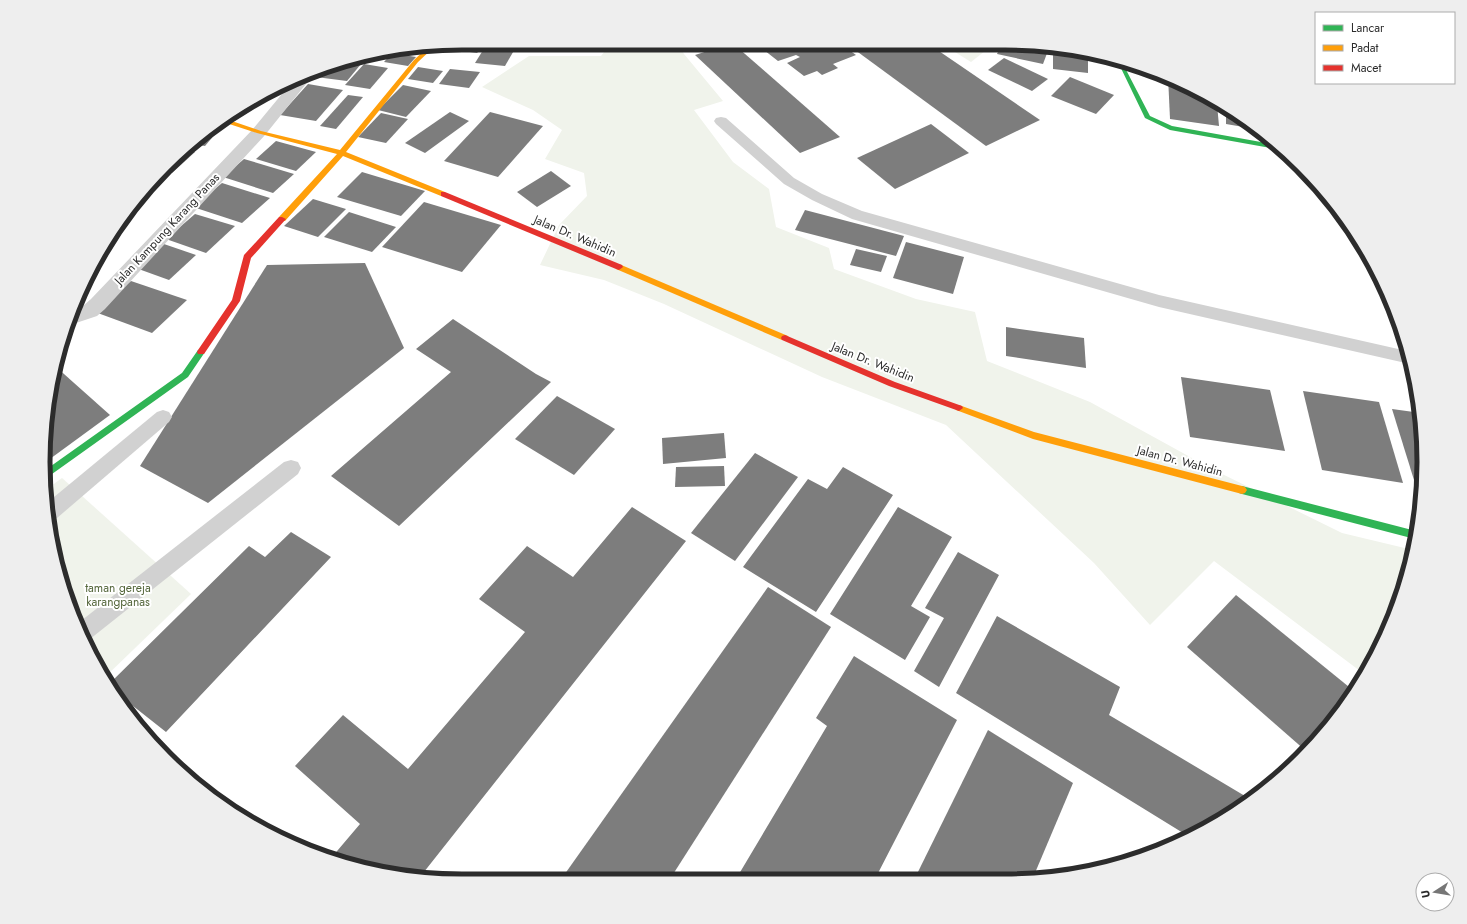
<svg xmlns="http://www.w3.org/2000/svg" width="1467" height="924" font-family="Jost,sans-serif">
<rect width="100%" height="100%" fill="#fff"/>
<g fill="#f0f3eb">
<path d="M608 47H680L684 54 723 101 694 110 733 162 769 189 776 227 829 248 834 269 916 299 975 312 987 361 1090 402 1212 469 1342 533 1413 550C1406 592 1387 638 1364 674L1214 561 1150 625 1094 563 946 425 822 377 664 304 604 280 540 265 559 225 587 196 584 173 545 159 562 130 533 110 482 87 529 56H601Z"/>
<polygon points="947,47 990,47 971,62"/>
<polygon points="62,478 191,594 104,678 86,647 57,571 47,489"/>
</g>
<g fill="#7d7d7d">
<polygon points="457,47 483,47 477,53 455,50"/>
<polygon points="485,47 516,47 505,66 475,63"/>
<polygon points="720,47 737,47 840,137 800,153 695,55"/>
<polygon points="760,47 816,47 812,48 815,51 827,47 845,47 856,55 833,64 838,68 822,75 817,71 804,76 787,63 800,57 796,55 778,61"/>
<polygon points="851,47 933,47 1040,120 986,146"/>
<polygon points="1000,47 1043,47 1049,48 1043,64 997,54"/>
<polygon points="1053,47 1088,54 1088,73 1053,69"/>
<polygon points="392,53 416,57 408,66 384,62"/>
<polygon points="368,56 362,63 346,61"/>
<polygon points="1004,58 1048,79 1032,91 988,70"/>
<polygon points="343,62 361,64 347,81 308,76 328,65"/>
<polygon points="364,64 388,68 370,89 345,85"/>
<polygon points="418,67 443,71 433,83 408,79"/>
<polygon points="450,69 480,72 469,88 439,84"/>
<polygon points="1168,76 1217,104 1219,126 1170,119"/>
<polygon points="1070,77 1114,95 1096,114 1051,96"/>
<polygon points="308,84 343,90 316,121 280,115"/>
<polygon points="403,85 431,91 406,117 378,110"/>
<polygon points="348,95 363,97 336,129 320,126"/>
<polygon points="1226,110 1260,130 1261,130 1226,124"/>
<polygon points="450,112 469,121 425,153 405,143"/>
<polygon points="490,112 543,126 498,177 444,161"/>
<polygon points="381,113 408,119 386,143 358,137"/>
<polygon points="931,124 969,153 895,189 857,158"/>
<polygon points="215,125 222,126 205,146 192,144"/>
<polygon points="276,141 316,152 296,171 256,159"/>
<polygon points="185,150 195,152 172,173 161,171"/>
<polygon points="244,159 294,174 273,193 223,177"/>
<polygon points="551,171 571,186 537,207 517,192"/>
<polygon points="362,172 425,191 401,216 337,197"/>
<polygon points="157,176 165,178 143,199 138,198"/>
<polygon points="222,183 270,198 242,223 193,207"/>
<polygon points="313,199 346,209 318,237 284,226"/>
<polygon points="424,202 501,225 462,272 382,247"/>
<polygon points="805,210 904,236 896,256 795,230"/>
<polygon points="349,212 396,227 372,252 324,237"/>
<polygon points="195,214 235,226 206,253 166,239"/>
<polygon points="906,242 964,257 953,294 893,278"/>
<polygon points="161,243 196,255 169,280 133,267"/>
<polygon points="856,249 887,256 881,272 850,265"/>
<polygon points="365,263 404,348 208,503 140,466 267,265"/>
<polygon points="131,281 187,300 152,333 95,312"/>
<polygon points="453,319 536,374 551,382 399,526 331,476 451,372 416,349"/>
<polygon points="1006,327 1084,338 1086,368 1006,356"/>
<polygon points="55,366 110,415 43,464 51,380"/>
<polygon points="1181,377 1270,390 1285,451 1190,437"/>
<polygon points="1303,391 1379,402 1403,483 1322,470"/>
<polygon points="557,396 615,429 574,475 515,439"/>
<polygon points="1392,409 1421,413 1423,481 1414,480"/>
<polygon points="724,433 726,458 663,464 662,438"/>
<polygon points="755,453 798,477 735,561 691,533"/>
<polygon points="724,466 725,486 675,487 676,467"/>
<polygon points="843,467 893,495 816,612 743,567 808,479 827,489"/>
<polygon points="632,507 686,541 420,877 408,877 332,857 360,824 295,766 343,715 408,769 525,632 479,599 527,546 573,577"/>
<polygon points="898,507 952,537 911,606 930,617 905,660 830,614"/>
<polygon points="291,532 331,557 166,732 109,687 108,685 249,546 265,557"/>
<polygon points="958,552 999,575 939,687 914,671 944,618 925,608"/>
<polygon points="768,587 831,627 670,879 562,878"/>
<polygon points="1236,595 1354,691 1337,717 1306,751 1187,647"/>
<polygon points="997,616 1120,687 1109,715 1250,799 1214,825 1188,836 956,693"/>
<polygon points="854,656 957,720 875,879 736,879 827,726 816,718"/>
<polygon points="988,730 1073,783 1032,880 914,880"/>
</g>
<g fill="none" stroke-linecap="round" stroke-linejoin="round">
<g fill="#d1d1d1" fill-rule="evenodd">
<polygon points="721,117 726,118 794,178 822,194 862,211 1159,295 1407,351 1410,364 1159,307 852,219 812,200 784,184 716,124 714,121 716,118"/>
<polygon points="163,410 169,412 172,417 169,422 57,518 51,520 48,502 157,412"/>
<polygon points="291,460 298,462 301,468 298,474 85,643 77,624 284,462"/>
</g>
<polygon fill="#d1d1d1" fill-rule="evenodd" points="311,73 313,76 310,79 265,135 105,309 97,316 70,325 67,324 73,309 83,306 91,299 253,129 291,83"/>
<g fill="#30b455" fill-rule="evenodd">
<polygon points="1118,62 1123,64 1150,116 1172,126 1277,145 1282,150 1170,130 1145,118"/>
<polygon points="201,349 205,352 188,377 45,479 44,471 182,373 198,350"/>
<polygon points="1242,486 1416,531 1415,539 1242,494 1239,493 1237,490 1239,487"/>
</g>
<g fill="#ff9f0a" fill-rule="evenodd">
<polygon points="428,47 434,47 418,62 346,152 445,192 445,196 441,196 343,156 285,221 279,221 279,217 337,154 257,133 220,121 223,118 261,131 340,150 414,60"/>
<polygon points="619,264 788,336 789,338 788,340 782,340 616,269 616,265"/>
<polygon points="959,405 1034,432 1242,486 1245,487 1247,490 1245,493 1242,494 1033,439 956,410 955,408"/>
</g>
<g fill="#e5322d" fill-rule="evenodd">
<polygon points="441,192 445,192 622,265 623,267 619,270 616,269 441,196"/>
<polygon points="279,217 282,217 286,219 251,258 240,301 204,354 198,354 197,352 198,350 232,300 244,255"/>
<polygon points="785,335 895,382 962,406 963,408 959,411 889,386 782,340 781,338 782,336"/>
</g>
</g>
<g text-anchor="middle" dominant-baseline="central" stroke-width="4" stroke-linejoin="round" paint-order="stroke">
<g font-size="12" fill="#2c2c2c" stroke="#fff">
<text transform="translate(167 229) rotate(-47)">Jalan Kampung Karang Panas</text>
<text transform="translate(575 236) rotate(23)">Jalan Dr. Wahidin</text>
<text transform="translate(873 362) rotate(22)">Jalan Dr. Wahidin</text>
<text transform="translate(1180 461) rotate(15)">Jalan Dr. Wahidin</text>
</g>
<g font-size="12" fill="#54663b" stroke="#fff">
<text x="118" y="588">taman gereja<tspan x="118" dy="14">karangpanas</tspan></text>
</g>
</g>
<path d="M0 0H1467V924H0ZM462 50H1005A412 412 0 0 1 1417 462V462A412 412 0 0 1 1005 874H462A412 412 0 0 1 50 462V462A412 412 0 0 1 462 50Z" fill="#eee" fill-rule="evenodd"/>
<path fill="none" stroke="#2c2c2c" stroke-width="5" d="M462 50H1005A412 412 0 0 1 1417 462V462A412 412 0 0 1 1005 874H462A412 412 0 0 1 50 462V462A412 412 0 0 1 462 50Z"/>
<rect x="1315" y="12" width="140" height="72" fill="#ffffff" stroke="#ababab"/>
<rect x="1323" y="25" width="20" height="6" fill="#30b455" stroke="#ababab"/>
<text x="1351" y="32" font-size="12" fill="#2c2c2c">Lancar</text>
<rect x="1323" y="45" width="20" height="6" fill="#ff9f0a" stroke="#ababab"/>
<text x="1351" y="52" font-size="12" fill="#2c2c2c">Padat</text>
<rect x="1323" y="65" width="20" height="6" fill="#e5322d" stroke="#ababab"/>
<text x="1351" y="72" font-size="12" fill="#2c2c2c">Macet</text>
<g transform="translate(1435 892) rotate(258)"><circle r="19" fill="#ffffff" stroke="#ababab"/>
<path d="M0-3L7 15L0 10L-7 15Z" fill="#767676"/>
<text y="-6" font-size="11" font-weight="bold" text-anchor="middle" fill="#2c2c2c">U</text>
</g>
</svg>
